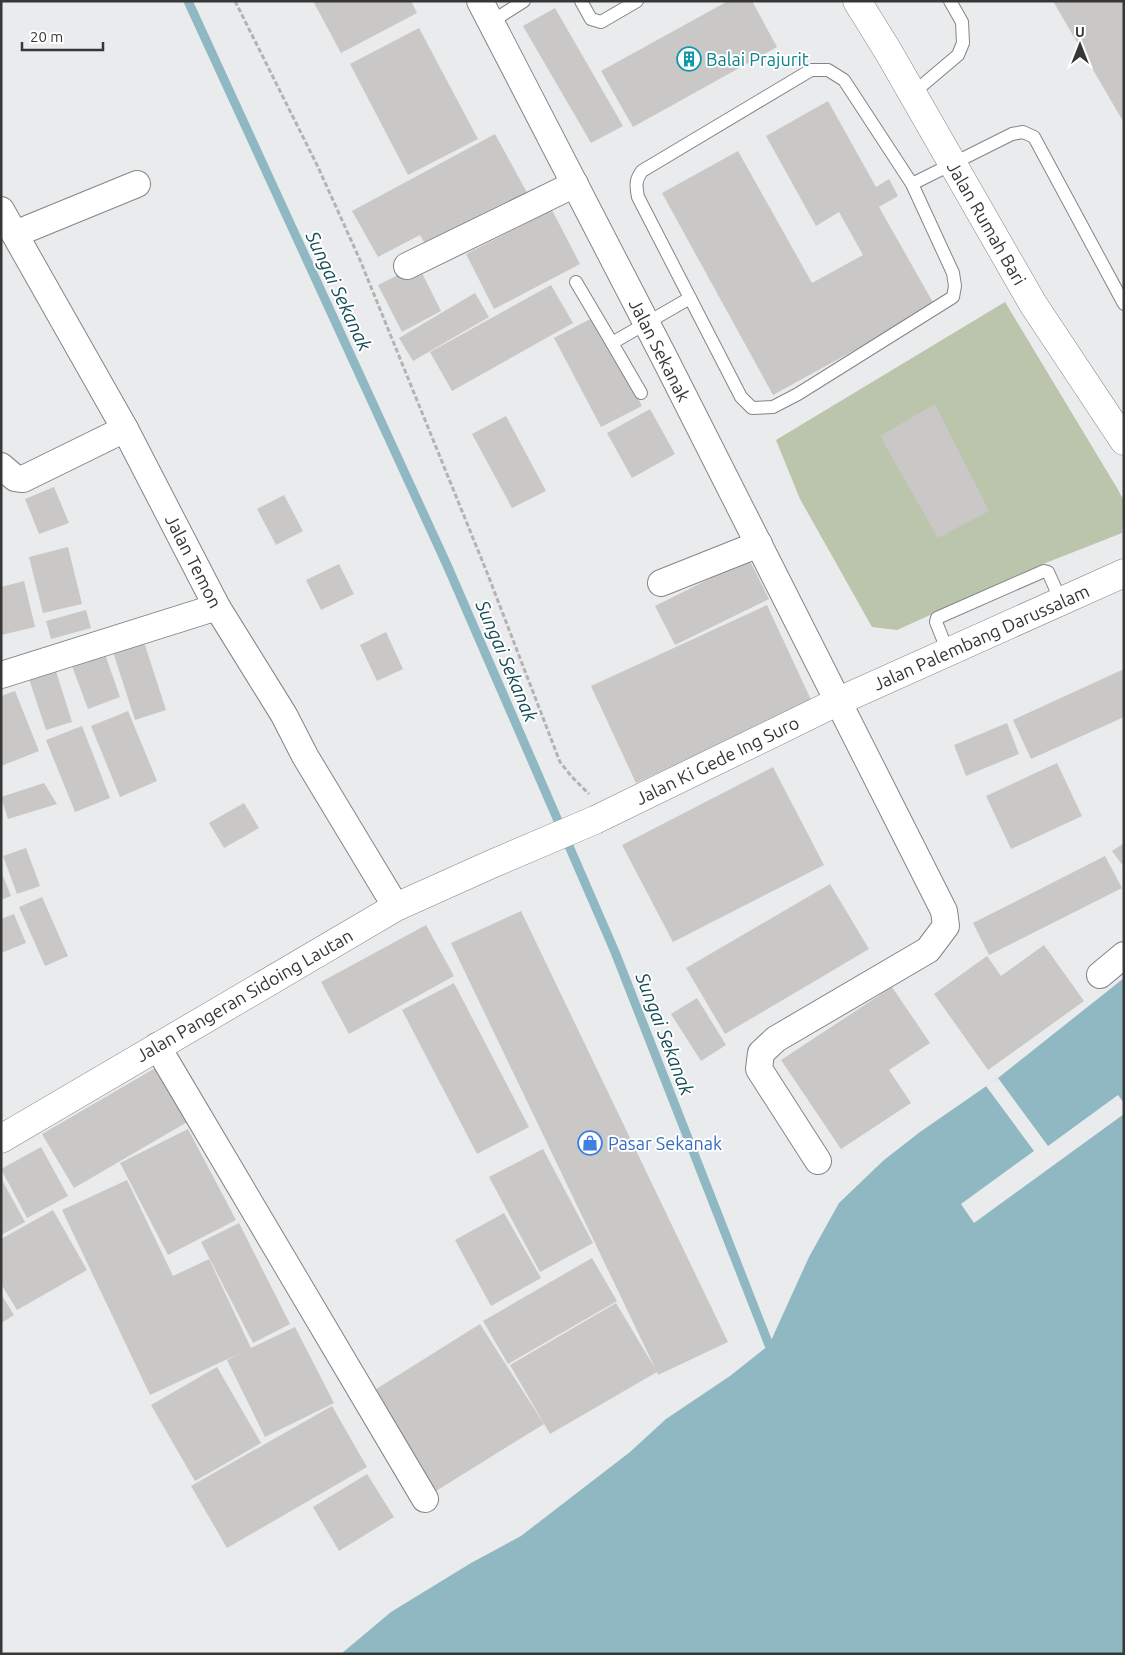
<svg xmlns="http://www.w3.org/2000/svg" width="1125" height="1655" font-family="Ubuntu,sans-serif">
<rect width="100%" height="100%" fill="#e9ebec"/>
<polygon fill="#bbc5ab" points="1005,302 1117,488 1124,501 1122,533 1043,564 897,630 872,627 800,499 776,440"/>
<polygon fill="#90b8c2" points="1124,978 1124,1654 341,1654 391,1612 471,1563 521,1536 630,1452 666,1419 730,1376 769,1345 809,1257 839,1203 884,1160 920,1132 998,1078"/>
<polygon fill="#e9ebec" points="998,1078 1048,1146 1118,1095 1124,1103 1124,1114 974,1223 961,1204 1034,1151 986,1086"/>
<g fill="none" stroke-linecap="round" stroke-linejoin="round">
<polyline stroke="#90b8c2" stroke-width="9" points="188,1 447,565 615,952 769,1345"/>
</g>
<g fill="#cac8c7">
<polygon points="313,1 411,1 417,13 341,53"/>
<polygon points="728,1 752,1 777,47 633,127 601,71"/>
<polygon points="1053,1 1124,1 1124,123"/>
<polygon points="555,8 623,126 591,143 523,26"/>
<polygon points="419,28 478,139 408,175 350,64"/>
<polygon points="828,101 876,187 889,179 898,196 879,207 935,306 773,395 662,193 738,151 812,283 863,255 839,212 816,226 766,136"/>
<polygon points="495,134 531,200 431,254 420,235 378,257 352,211"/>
<polygon points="552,210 580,264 494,309 466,254"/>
<polygon points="418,265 441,311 402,332 378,285"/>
<polygon points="551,285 573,323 452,391 430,352"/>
<polygon points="475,293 489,317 413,361 399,338"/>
<polygon points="594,317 642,406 601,427 554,338"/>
<polygon points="935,404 989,511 938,538 880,436"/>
<polygon points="650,409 675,454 632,478 607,433"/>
<polygon points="506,416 546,491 512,508 472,434"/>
<polygon points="54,487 69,523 39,534 25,499"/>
<polygon points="284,495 303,531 276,545 257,509"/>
<polygon points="68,547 82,604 43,613 29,557"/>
<polygon points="749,559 769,599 675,645 655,606"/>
<polygon points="339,564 354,594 321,610 306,580"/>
<polygon points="24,581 35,627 1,635 1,587"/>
<polygon points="767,605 812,702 636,783 591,686"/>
<polygon points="86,610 91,628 51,639 46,621"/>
<polygon points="386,632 403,669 377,681 360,645"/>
<polygon points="144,642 166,710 135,720 113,652"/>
<polygon points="105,654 120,697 88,709 72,666"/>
<polygon points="1124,669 1124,717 1031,759 1013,720"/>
<polygon points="56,671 72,722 46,730 29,679"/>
<polygon points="15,691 39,751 1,766 1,696"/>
<polygon points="128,711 157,781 120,797 91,726"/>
<polygon points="1007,723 1019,754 966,776 954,745"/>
<polygon points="82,726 110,798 75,812 46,740"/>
<polygon points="1057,763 1082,816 1011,849 986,796"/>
<polygon points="773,767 824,865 673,942 622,845"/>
<polygon points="44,783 57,804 8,819 1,797"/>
<polygon points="244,803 259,828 224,848 209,823"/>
<polygon points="1124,843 1124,867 1112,851"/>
<polygon points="26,848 40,886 17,894 3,856"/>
<polygon points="1105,856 1122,888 989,955 973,923"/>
<polygon points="1,871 11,896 1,900"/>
<polygon points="830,884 869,949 725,1034 686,968"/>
<polygon points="42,897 68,956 45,966 19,907"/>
<polygon points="521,911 728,1342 658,1375 657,1372 550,1434 510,1365 616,1303 656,1370 451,943"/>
<polygon points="14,914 26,943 1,953 1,919"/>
<polygon points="426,925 454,976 349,1034 321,982"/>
<polygon points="1044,945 1084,1001 988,1070 934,994 987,956 1001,976"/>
<polygon points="454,983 529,1127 477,1154 402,1010"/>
<polygon points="892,987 930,1043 889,1070 911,1103 841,1149 781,1060"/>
<polygon points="697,998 726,1045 701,1061 671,1014"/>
<polygon points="157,1067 189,1121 74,1188 42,1134"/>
<polygon points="188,1129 236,1220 168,1255 120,1163"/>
<polygon points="41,1147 68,1196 27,1218 1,1169"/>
<polygon points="543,1149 593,1243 540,1272 489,1177"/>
<polygon points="1,1178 25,1222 1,1235"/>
<polygon points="127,1180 173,1276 209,1259 251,1348 295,1327 334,1403 265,1437 227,1360 245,1351 150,1395 62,1210"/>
<polygon points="53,1210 87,1270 17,1310 1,1284 1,1239"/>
<polygon points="504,1213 541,1278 491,1306 455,1240"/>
<polygon points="239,1223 290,1324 253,1343 201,1242"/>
<polygon points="592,1258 617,1301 508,1364 483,1321"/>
<polygon points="1,1294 14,1315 1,1323"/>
<polygon points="480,1324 544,1424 436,1491 373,1391"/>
<polygon points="217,1367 261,1443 195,1481 151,1405"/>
<polygon points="332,1406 367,1467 227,1548 191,1486"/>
<polygon points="367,1474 394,1517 339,1551 313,1507"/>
</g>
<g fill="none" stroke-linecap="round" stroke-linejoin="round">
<g stroke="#838586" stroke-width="14">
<g id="service">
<polyline points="581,1 591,19 601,22 637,1"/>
<polyline points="491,22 524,1"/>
<polyline points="912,94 958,55 963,43 962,22 950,1"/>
<path d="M912 184 844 80 828 70H811L642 171C635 180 636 186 638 197L741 397 752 408 773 407 798 394 953 297 955 286 953 273 912 184 1012 134 1023 132 1034 137 1124 304"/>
<polyline points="576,282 612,343"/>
<polyline points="641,393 612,343 690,298"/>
<polyline points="948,652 936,622 937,618 1044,571 1048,572 1061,601"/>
</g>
</g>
<g stroke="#838586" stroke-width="28">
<g id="minor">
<polyline points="480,1 664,357 944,911 946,926 928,950 776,1039 761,1053 759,1069 818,1161"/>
<polyline points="1,210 125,429 217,607 284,715 305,756 396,907"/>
<polyline points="15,234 137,184"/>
<polyline points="407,266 575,184"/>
<polyline points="1,466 15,478 23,479 125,429"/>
<polyline points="661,583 759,544"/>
<polyline points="1,675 217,607"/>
<polyline points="1100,975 1124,955"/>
<polyline points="157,1046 425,1499"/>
</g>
</g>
<g stroke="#838586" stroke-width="29">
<g id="tertiary">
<polyline points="857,1 888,51 1033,304 1124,441"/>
<polyline points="1,1139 396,907 494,863 595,820 839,701 1124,573"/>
</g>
</g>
<polyline stroke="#b2b4b4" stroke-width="3" stroke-dasharray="5 2.5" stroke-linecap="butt" points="235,1 318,167 360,260 488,575 560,762 572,777 589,794"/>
<use href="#service" stroke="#fff" stroke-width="12"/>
<use href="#minor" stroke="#fff" stroke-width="26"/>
<use href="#tertiary" stroke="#fff" stroke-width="28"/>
</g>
<defs>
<g id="building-ring" transform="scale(1.25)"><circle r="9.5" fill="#fff" stroke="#0f9aa8" stroke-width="1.5"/><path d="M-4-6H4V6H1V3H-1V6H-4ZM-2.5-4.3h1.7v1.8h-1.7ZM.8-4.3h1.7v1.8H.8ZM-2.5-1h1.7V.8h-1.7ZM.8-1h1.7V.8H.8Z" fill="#0f9aa8"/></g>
<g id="shop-ring" transform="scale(1.25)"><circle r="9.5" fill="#fff" stroke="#3f7fe0" stroke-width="1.5"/><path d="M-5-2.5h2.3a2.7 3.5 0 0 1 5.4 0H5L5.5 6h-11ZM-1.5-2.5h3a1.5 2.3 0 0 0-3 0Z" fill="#3f7fe0"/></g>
</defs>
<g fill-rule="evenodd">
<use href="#building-ring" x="689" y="59"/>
<use href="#shop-ring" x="590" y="1143"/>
</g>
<g text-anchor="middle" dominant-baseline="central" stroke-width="4" stroke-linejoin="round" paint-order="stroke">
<g font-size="18" fill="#0d838f" stroke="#fff" text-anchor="start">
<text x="706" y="59">Balai Prajurit</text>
</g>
<g font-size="18" fill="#363737" stroke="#fff">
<text transform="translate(987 223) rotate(60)">Jalan Rumah Bari</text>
<text transform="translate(660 350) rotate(63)">Jalan Sekanak</text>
<text transform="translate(194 561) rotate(63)">Jalan Temon</text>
<text transform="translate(981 637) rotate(-24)">Jalan Palembang Darussalam</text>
<text transform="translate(717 760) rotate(-26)">Jalan Ki Gede Ing Suro</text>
<text transform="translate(244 995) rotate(-30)">Jalan Pangeran Sidoing Lautan</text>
</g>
<g font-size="18" fill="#366cbe" stroke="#fff" text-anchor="start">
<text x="608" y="1143">Pasar Sekanak</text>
</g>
<g font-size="19" font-style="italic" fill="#104a56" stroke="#fff">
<text transform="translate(339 291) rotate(65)">Sungai Sekanak</text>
<text transform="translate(507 661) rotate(67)">Sungai Sekanak</text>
<text transform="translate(665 1034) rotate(69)">Sungai Sekanak</text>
</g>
</g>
<rect width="1125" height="1655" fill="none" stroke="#363737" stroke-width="5"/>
<g transform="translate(1080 45)" stroke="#ffffff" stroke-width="4" paint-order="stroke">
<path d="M0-4L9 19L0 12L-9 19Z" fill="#363737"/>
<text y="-8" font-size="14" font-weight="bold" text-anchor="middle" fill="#363737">U</text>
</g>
<path d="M22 42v8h81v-8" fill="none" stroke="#363737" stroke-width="2.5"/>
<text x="30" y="42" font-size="15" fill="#363737" stroke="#ffffff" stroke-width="4" paint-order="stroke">20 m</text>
</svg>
